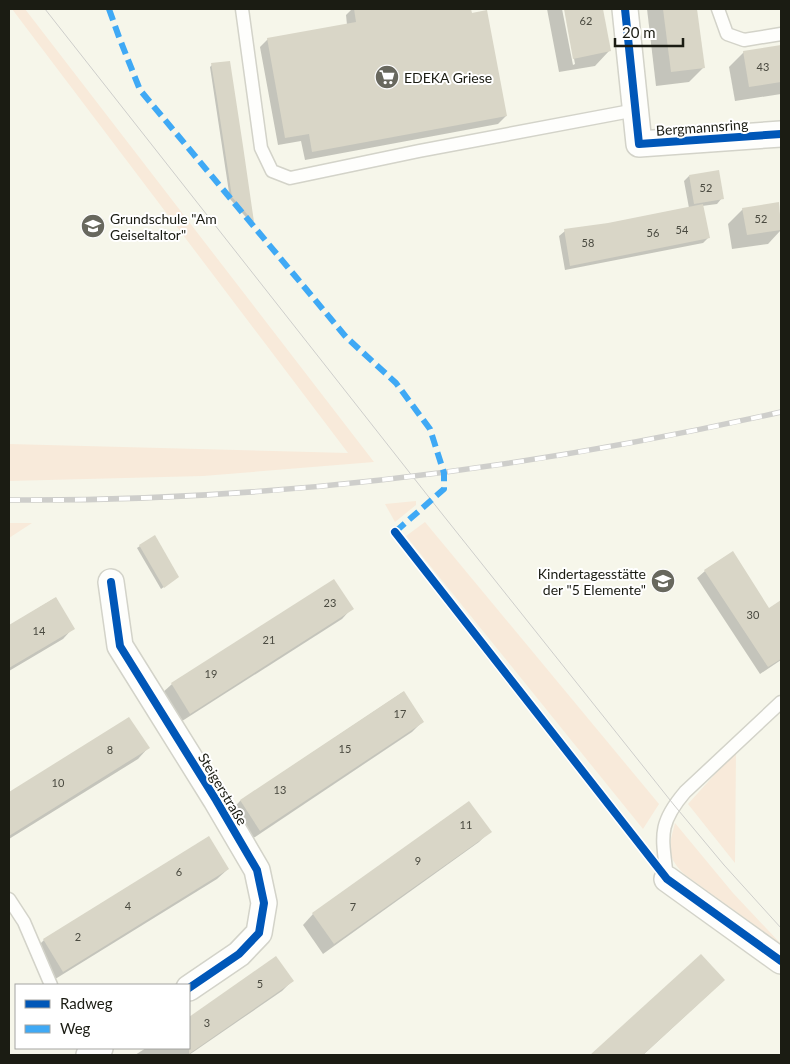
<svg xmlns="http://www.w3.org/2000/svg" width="790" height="1064" font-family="Lato,sans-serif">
<rect width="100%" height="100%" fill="#f6f6ea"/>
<g fill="#f8eada">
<polygon points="12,9 25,9 374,462 203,476 9,481 9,444 348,453"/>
<polygon points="416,501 416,505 395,522 385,504"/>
<polygon points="425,522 659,804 643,829 406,536"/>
<polygon points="9,523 32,523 9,538"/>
<polygon points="736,751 735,863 688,804"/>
<path d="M675 823 733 893 781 944 684 874C665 855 669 847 675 823Z"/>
</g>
<g fill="#0003">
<polygon points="352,9 470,9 506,116 498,124 305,160 301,141 278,145 260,47 268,39 347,25 346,15"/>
<polygon points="547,9 562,9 573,65 575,64 565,9 601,9 609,51 595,66 559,72"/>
<polygon points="647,9 696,9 704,67 689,82 656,86"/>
<polygon points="781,46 781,94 735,101 729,67 744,52"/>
<polygon points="229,62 253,221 251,223 230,199 210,67 212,65"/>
<polygon points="689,176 722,198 717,204 702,206 708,238 703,243 565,270 559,236 565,231 608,224 689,208 684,181"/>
<polygon points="778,203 781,230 768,244 732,249 728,224 743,209"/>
<polygon points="140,546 175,579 161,589 137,548"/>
<polygon points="705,571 769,609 781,601 781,660 760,674 697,578"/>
<polygon points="55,598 73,628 63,639 9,671 9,626"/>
<polygon points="352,608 342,619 179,723 161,694 172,684"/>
<polygon points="403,692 423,721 412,732 249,841 230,812 240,801"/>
<polygon points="129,719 148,748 138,759 9,839 9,793"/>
<polygon points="490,831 479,842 323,954 303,925 313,914"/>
<polygon points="228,869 217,879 52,981 33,951 44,940"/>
<polygon points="701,956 724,980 643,1055 592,1055"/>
<polygon points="276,958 292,981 282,991 189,1055 135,1055 146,1048 189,1048 189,1018"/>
</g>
<g fill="#d9d6c7">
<polygon points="354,9 471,9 472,13 487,10 507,116 312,152 309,134 285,138 267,38 356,22"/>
<polygon points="564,9 603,9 611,51 573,59"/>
<polygon points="663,9 697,9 705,68 671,72"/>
<polygon points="781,45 781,82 749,87 743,51"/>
<polygon points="230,61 243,146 254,222 232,197 217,99 211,63"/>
<polygon points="719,170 724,199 694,204 689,175"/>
<polygon points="779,202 781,230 747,235 742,208"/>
<polygon points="703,204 710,238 570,266 564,229 608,223"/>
<polygon points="155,535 179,577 164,588 139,545"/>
<polygon points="733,551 769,608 781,600 781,659 768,667 704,570"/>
<polygon points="334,579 354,609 190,714 171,683"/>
<polygon points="56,597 75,629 9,668 9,625"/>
<polygon points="404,691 424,722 260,831 240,800"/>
<polygon points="129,717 150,748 9,836 9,792"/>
<polygon points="469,801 492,832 334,944 312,913"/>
<polygon points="209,836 229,869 63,972 43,939"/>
<polygon points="701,954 725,980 643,1055 590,1055"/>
<polygon points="276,956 294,981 189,1054 189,1017"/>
</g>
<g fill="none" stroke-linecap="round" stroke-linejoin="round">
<g stroke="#d3d3c9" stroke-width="15">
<g id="service">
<polyline points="242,9 261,148 272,171 290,178 419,151 636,110"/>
<polyline points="718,9 727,34 744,40 781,34"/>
<path d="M667 879C663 838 656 826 685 792L781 702"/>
<polyline points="9,899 24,922 51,985"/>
</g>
</g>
<g stroke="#d3d3c9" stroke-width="28">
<g id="minor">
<polyline points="625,9 639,144 781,134"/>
<polyline points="111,582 120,646 216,800 257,870 264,903 259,933 239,954 189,988"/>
<polyline points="667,879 781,961"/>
<polyline points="89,1055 100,1048"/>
</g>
</g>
<use href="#service" stroke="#fefefc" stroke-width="12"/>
<use href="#minor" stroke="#fefefc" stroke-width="25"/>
<polyline stroke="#cececb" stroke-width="1" points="45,9 439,510 674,805 724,865 781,928"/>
<g stroke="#cececb" stroke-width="5.5">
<path id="rail" d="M9 500C269 502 527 469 781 412"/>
</g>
<use href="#rail" stroke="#fff" stroke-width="4" stroke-dasharray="11" stroke-linecap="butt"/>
<polyline stroke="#3fa9f5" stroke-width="6" stroke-dasharray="12 6" stroke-linecap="butt" points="109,9 119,37 140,90 346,337 396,383 430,429 444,473 444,489 395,532"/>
<g stroke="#fff" stroke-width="11">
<g id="cycleway">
<polyline points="625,9 639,144 781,134"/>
<polyline points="395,532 667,879 781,961"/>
<polyline points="111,582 120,646 216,800 257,870 264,903 259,933 239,954 189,988"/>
</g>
</g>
<use href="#cycleway" stroke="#0057b8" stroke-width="8"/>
</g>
<defs>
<g id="supermarket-disc" transform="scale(1.25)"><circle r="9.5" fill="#68685e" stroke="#fff"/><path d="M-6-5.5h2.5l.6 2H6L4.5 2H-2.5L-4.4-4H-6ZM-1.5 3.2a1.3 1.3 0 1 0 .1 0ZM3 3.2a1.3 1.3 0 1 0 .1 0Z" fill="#fff"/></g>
<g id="school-disc" transform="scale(1.25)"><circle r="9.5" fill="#68685e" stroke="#fff"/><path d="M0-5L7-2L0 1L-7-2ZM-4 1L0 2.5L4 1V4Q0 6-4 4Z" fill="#fff"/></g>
</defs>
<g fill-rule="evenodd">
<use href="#supermarket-disc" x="387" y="77"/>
<use href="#school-disc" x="93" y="226"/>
<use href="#school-disc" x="663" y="581"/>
</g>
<g text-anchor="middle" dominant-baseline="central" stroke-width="4" stroke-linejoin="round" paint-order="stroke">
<g font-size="11" fill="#4a4a40">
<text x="586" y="20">62</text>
<text x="763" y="66">43</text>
<text x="706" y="187">52</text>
<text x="761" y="218">52</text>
<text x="682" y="229">54</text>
<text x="653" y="232">56</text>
<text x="588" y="242">58</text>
<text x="330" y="602">23</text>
<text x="753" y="614">30</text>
<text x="39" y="630">14</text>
<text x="269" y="639">21</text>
<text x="211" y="673">19</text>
<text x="400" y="713">17</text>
<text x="345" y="748">15</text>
<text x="110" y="749">8</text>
<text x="58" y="782">10</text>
<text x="280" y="789">13</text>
<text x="466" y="824">11</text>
<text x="418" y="860">9</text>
<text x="179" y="871">6</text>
<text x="128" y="905">4</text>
<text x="353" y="906">7</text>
<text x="78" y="936">2</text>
<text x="260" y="983">5</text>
<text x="207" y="1022">3</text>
</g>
<g font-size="14" fill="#1b1c13" stroke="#fff" text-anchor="start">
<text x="404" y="77">EDEKA Griese</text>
<text x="110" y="218">Grundschule "Am<tspan x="110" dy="16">Geiseltaltor"</tspan></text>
<text x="646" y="573" text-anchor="end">Kindertagesstätte<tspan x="646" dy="16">der "5 Elemente"</tspan></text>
</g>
<g font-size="14" fill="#1b1c13" stroke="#fff">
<text transform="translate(702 127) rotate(-4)">Bergmannsring</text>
<text transform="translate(223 789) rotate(59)">Steigerstraße</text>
</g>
</g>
<rect width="790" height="1064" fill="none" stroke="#1b1c13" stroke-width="20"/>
<rect x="15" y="984" width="175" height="65" fill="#ffffff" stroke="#a4a4a1"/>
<rect x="25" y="1000" width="25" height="8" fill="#0057b8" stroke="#a4a4a1"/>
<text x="60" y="1009" font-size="15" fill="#1b1c13">Radweg</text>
<rect x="25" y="1025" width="25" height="8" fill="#3fa9f5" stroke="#a4a4a1"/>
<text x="60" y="1034" font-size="15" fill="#1b1c13">Weg</text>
<path d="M615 38v8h68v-8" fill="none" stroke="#1b1c13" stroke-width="2.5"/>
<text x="622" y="38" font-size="15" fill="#1b1c13" stroke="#ffffff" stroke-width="4" paint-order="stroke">20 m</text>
</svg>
